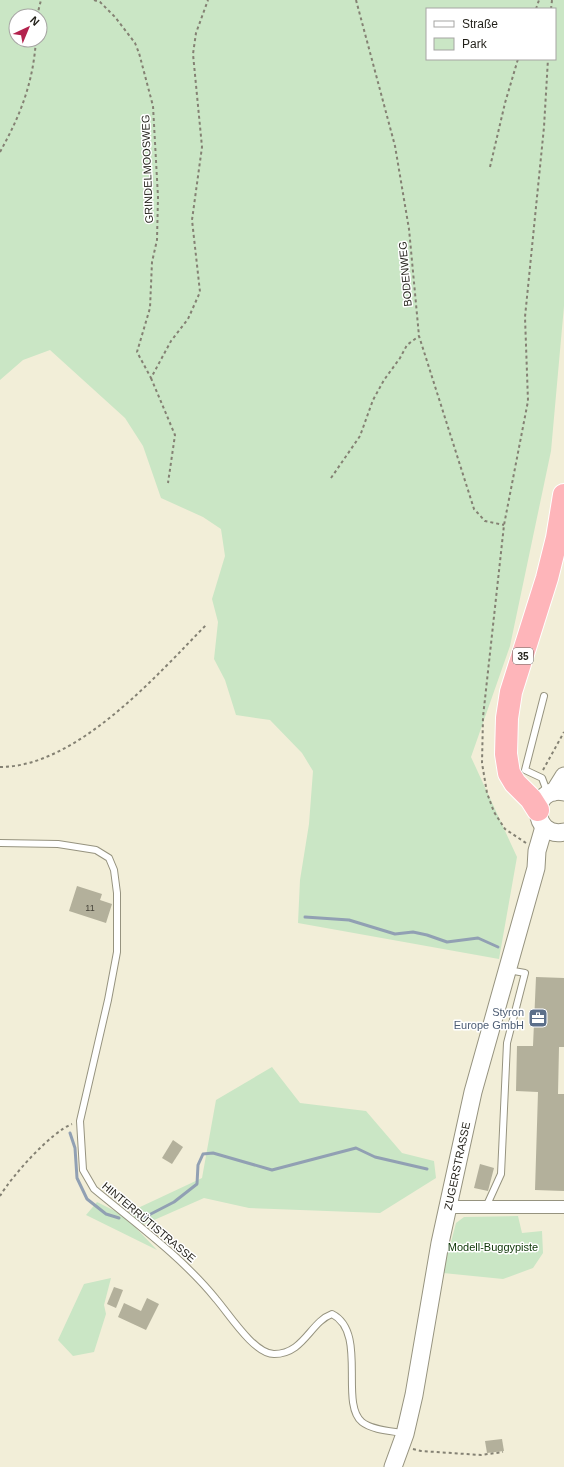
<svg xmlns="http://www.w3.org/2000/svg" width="564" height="1467" font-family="Helvetica,sans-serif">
<rect width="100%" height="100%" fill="#f2eed8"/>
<g fill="#cae6c5" fill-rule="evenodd">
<path d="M0 0H564V306L551 451 510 646 471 757 517 857 499 959 298 923 300 880 309 824 313 771 302 753 270 720 236 715 225 680 214 659 218 622 212 599 225 556 221 529 203 517 161 498 143 446 125 418 50 350 23 360 0 380ZM427 9H555V59H427ZM16 16H40V40H16Z"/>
<polygon points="272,1067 300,1103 366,1111 402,1153 434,1161 436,1178 380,1213 249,1208 204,1198 136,1228 157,1250 86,1215 97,1202 123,1215 202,1178 216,1100"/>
<polygon points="518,1216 522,1233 542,1231 543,1253 533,1268 503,1279 443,1273 448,1243 451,1242 456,1223 464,1217"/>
<polygon points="111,1278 104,1305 106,1314 94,1352 73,1356 58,1340 84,1284"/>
</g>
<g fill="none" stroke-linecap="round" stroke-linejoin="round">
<g stroke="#91a0b3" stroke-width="3">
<polyline points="305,917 349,920 395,934 413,932 427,935 447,942 478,938 498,947"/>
<polyline points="70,1133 75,1148 77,1178 87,1199 106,1214 119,1218"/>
<polyline points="145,1217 174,1202 197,1184 198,1165 203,1154 213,1153 272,1170 356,1148 375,1157 427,1169"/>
</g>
</g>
<g fill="#b3b09b">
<polygon points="77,886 102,894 100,900 112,904 106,923 69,911"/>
<polygon points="536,977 564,978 564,1047 559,1047 558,1094 564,1094 564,1191 535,1190 538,1092 516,1091 517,1046 533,1046"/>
<polygon points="173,1140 183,1147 172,1164 162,1158"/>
<polygon points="480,1164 494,1168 488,1191 474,1188"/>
<polygon points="114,1287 123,1290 116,1308 107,1304"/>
<polygon points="147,1298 159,1304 146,1330 118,1317 124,1303 141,1311"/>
<polygon points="502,1439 504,1451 487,1453 485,1441"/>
</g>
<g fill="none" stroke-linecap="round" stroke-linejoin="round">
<g stroke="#96937f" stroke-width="8">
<g id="service">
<polyline points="544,696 525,770 542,778 548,794"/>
<path d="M0 843 58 844 96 850 109 858 114 870 117 893V952L108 1000 80 1121 83 1170 94 1189C135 1223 183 1258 216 1299 229 1314 254 1354 274 1354 304 1354 310 1322 332 1314 368 1332 339 1403 362 1422 372 1430 391 1431 403 1433"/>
<polyline points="486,1207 501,1174 507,1043 525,973 508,970"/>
</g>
</g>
<g stroke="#96937f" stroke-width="14">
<polyline id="minor" points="448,1207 564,1207"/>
</g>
<g stroke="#96937f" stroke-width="19">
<g id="secondary">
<polyline points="554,792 564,776"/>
<path d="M564 792C529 785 531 839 564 832"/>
<polyline points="393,1467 405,1434 414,1395 440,1243 473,1092 536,868 537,851 544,827"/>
</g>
</g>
<g stroke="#fff" stroke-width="24">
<polyline id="motorway" points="538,810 531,799 515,783 509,773 506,754 507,718 511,692 547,578 557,538 564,495"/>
</g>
<g stroke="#848173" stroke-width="2" stroke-dasharray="3 3" stroke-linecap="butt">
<polyline points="94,0 100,2 115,17 135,43 139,53 153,106 158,197 157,240 152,262 150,308 137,352 151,378 171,341 188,319 200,292 192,220 202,147 193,54 196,33 208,0"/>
<polyline points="356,0 395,146 409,229 419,336 474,509 485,521 504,525"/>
<polyline points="536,9 539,0"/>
<polyline points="551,9 552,0"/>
<polyline points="37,16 41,0"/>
<path d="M0 152C21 114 33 83 36 40"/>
<polyline points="490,167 505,103 518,59"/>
<polyline points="151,378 175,435 168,483"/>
<polyline points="331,478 360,436 373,400 384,380 400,358 407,345 419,336"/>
<path d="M0 767C77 767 157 675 207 624"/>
<polyline points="543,770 564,732"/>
<polyline points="526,843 505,829 494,812 487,793 482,763 483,717 504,525 528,401 525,317 544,127 548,59"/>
<path d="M0 1196C12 1176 51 1132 72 1124"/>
<polyline points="413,1449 421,1451 481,1455 503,1452"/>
</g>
<use href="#service" stroke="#fff" stroke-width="6"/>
<use href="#minor" stroke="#fff" stroke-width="12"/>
<use href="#secondary" stroke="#fff" stroke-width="17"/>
<use href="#motorway" stroke="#feb5ba" stroke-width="22"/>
</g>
<defs>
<g id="office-square" transform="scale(1)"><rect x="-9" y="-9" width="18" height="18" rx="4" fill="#5c6f8a" stroke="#fff"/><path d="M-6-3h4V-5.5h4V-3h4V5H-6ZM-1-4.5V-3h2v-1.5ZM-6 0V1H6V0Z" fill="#fff"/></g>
</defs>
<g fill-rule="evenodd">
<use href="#office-square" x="538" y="1018"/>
</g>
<g text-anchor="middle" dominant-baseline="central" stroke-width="3" stroke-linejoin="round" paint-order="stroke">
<g font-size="9" fill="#464339">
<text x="90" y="908">11</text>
</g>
<rect fill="#fff" stroke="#64625d" stroke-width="1" x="513" y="648" width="20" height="16" rx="3"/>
<g font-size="10" font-weight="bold" fill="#211f18">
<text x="523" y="656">35</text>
</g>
<g font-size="11" fill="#211f18" stroke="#fff">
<text transform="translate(147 169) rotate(-92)">GRINDELMOOSWEG</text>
<text transform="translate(405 274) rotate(-95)">BODENWEG</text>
<text transform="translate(457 1166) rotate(-78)">ZUGERSTRASSE</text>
<text transform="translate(149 1222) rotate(40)">HINTERRÜTISTRASSE</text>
</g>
<g font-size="11" fill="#4e5e75" stroke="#fff" text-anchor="end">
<text x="524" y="1012">Styron<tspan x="524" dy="13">Europe GmbH</tspan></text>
</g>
<g font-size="11" fill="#0b3504" stroke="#fff">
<text x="493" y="1247">Modell-Buggypiste</text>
</g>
</g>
<rect x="426" y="8" width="130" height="52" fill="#ffffff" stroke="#a6a5a3"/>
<rect x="434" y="21" width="20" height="6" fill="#ffffff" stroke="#a6a5a3"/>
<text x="462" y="28" font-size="12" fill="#211f18">Straße</text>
<rect x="434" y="38" width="20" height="12" fill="#cae6c5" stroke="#a6a5a3"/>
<text x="462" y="48" font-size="12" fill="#211f18">Park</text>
<g transform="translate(28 28) rotate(44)"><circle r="19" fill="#ffffff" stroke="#a6a5a3"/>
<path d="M0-3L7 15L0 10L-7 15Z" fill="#b3224d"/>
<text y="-6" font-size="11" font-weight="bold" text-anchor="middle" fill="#211f18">N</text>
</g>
</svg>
